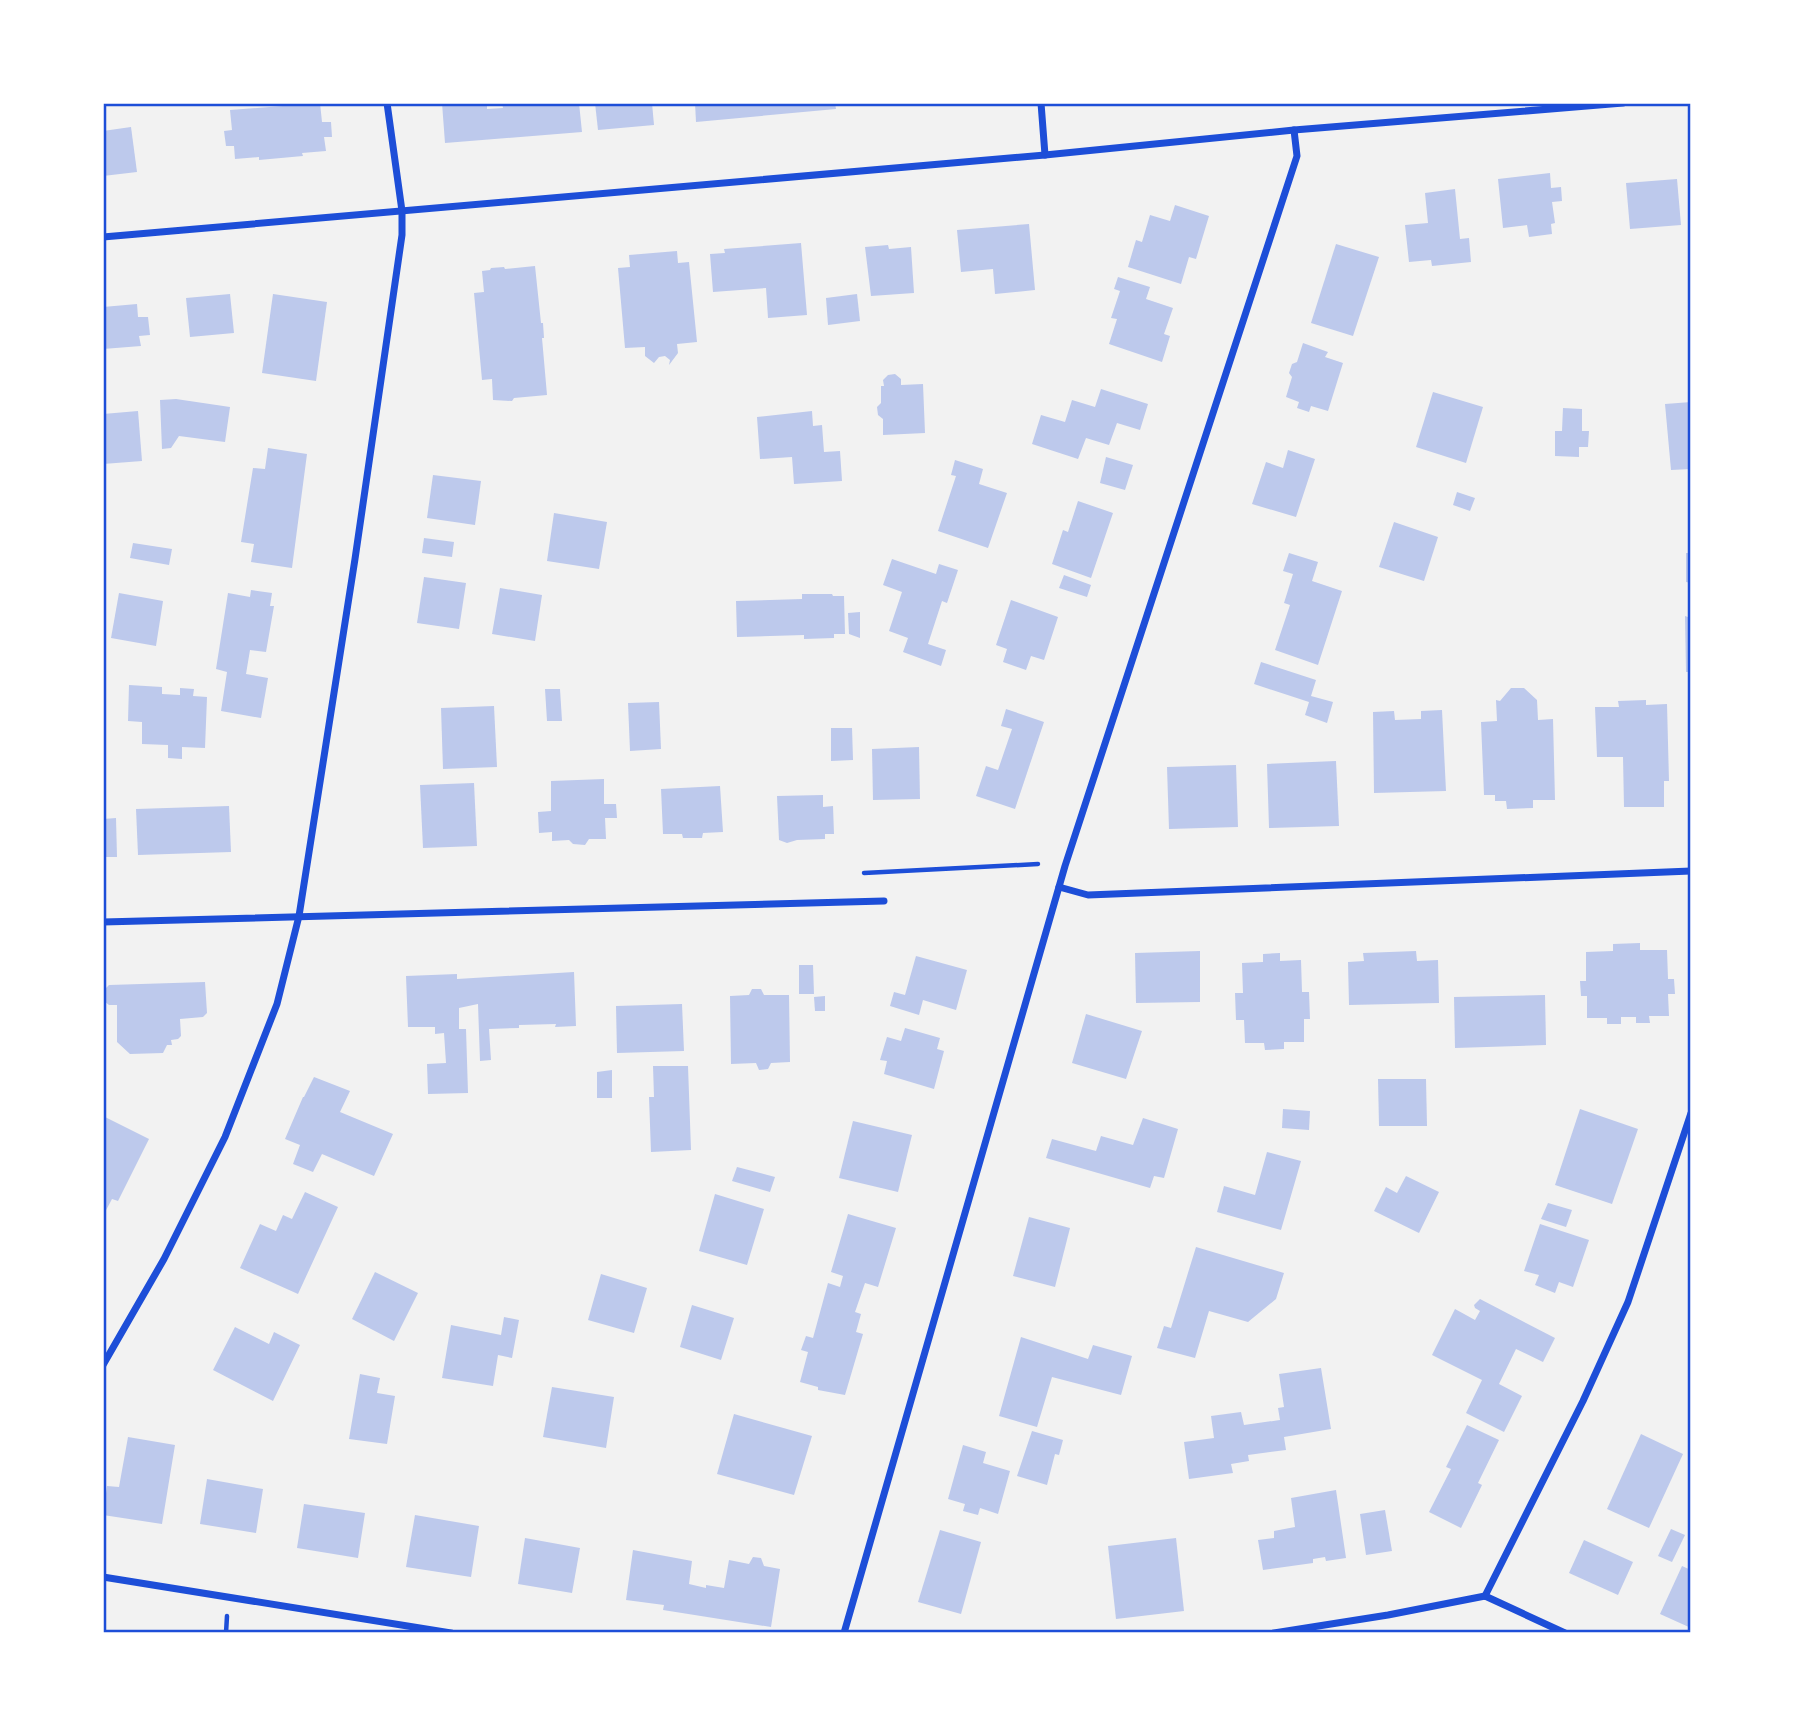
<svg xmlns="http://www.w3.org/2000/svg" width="1794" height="1736" font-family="'Nunito Sans',sans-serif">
<rect width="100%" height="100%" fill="#f2f2f2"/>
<g fill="#bdc9ec">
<polygon points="320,103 322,122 331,122 332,137 324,137 326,151 302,153 303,156 259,160 259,157 235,159 234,146 226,146 224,131 232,130 230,110"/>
<polygon points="442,103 487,103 487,109 503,108 502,103 579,103 582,132 445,143"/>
<polygon points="595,103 652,103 654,125 598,130"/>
<polygon points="695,103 835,103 836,109 696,122"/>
<polygon points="131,127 137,172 103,176 103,131"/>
<polygon points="1550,173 1551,188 1561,187 1562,201 1552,202 1555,223 1551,224 1552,234 1529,237 1527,225 1503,228 1498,179"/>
<polygon points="1677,179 1681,225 1630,229 1626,183"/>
<polygon points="1455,189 1460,239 1469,238 1471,262 1432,266 1431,260 1409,262 1405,225 1428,223 1425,193"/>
<polygon points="1175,205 1209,216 1196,259 1189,257 1181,284 1128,267 1136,240 1142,242 1150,215 1170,221"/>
<polygon points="1029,224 1035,290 995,294 993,269 961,272 957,230"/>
<polygon points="801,243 807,315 768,318 766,288 713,292 710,254 725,253 724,249"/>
<polygon points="1336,244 1379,257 1353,336 1311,323"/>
<polygon points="888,245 889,249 911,247 914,293 871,296 865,247"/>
<polygon points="677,251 678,263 689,262 697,342 677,344 678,353 669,365 670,360 665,356 659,357 654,363 645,356 645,347 625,348 618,268 630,267 629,255"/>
<polygon points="535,266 541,323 543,323 544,338 542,338 547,395 514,398 512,401 493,400 492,379 482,380 474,293 484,292 482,271 490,270 491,268 504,267 505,269"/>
<polygon points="1118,277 1150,287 1146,299 1173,308 1164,334 1170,336 1162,362 1109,344 1117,319 1111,318 1120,291 1114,289"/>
<polygon points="230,294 234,333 190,337 186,298"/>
<polygon points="273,294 327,302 316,381 262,373"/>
<polygon points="857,294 860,321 828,325 826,298"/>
<polygon points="137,304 138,317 148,317 150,335 139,336 141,346 103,349 103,307"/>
<polygon points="1303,343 1328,352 1325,357 1343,363 1328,411 1311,406 1309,412 1297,408 1299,402 1286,397 1292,377 1289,373 1292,364 1297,362"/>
<polygon points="895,374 901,379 901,385 923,384 925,433 883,435 883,419 878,415 877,407 881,403 881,386 884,386 883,380 888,375"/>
<polygon points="1101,389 1148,404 1140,430 1117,423 1109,445 1086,438 1078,459 1032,444 1041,415 1065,422 1072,400 1095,407"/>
<polygon points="1433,392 1483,407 1466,463 1416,447"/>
<polygon points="176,399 230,407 225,442 179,436 171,448 162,449 160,400"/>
<polygon points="1691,402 1691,469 1671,470 1665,404"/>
<polygon points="1563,408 1582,409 1582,431 1589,431 1588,447 1579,447 1579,457 1555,456 1555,431 1562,431"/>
<polygon points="138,411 142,461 103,464 103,414"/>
<polygon points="812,411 813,426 822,425 824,452 840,451 842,481 794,484 792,457 760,459 757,417"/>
<polygon points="268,448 307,454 292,568 251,562 254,544 241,542 253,468 265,469"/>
<polygon points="1288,450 1315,459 1296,517 1252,504 1266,462 1283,468"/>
<polygon points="1106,457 1133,465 1125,490 1100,483"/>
<polygon points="955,460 983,469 979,484 1007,493 988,548 938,531 956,476 951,475"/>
<polygon points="433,475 481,481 475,525 427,518"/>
<polygon points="1457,492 1475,498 1470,511 1453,505"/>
<polygon points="1078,501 1113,513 1091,578 1052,564 1063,530 1068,532"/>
<polygon points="554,513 607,522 599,569 547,561"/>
<polygon points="1394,522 1438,537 1424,581 1379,567"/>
<polygon points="424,538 454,542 452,557 422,553"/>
<polygon points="133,543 172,549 169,565 130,558"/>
<polygon points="1289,553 1318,562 1312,581 1342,591 1318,665 1275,650 1290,605 1284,603 1293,574 1283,571"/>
<polygon points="1686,553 1691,553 1691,583 1686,582"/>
<polygon points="892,559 936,574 939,564 958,570 947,603 942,601 928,644 946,650 941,666 903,652 908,638 889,631 902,592 883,585"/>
<polygon points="1064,575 1091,585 1087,597 1059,588"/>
<polygon points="424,577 466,583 459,629 417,623"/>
<polygon points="500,588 542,595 535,641 492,634"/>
<polygon points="251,590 272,593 270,606 274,606 266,652 250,650 246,674 268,678 261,718 221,711 227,672 216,669 228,593 250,597"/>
<polygon points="119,593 163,601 156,646 111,638"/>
<polygon points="802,594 832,594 833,596 844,596 845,634 834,634 834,638 804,639 804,635 737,637 736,601 802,599"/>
<polygon points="1011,600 1058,617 1044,660 1031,656 1026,670 1003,662 1007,649 996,645"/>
<polygon points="860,612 860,638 849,634 848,613"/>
<polygon points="1685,616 1691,618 1691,672 1686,672"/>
<polygon points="1261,662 1316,680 1311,696 1333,702 1327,723 1305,715 1309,702 1254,684"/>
<polygon points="129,685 162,687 162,694 180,695 180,688 194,689 193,696 207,697 205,748 182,747 182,759 168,758 168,745 142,744 142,722 128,721"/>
<polygon points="1511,688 1524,688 1537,700 1538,720 1553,719 1555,800 1533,800 1533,808 1507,809 1506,801 1495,801 1495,795 1484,795 1481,722 1497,721 1496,700 1500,701"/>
<polygon points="545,689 560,689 562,721 547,721"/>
<polygon points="1646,700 1646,705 1667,704 1669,781 1664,781 1664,807 1624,807 1623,757 1597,757 1595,707 1619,707 1618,701"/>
<polygon points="659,702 661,749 630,751 628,703"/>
<polygon points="494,706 497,767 443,769 441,708"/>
<polygon points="1006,709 1044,722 1015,809 976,796 986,766 998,770 1012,729 1001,726"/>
<polygon points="1442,710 1446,791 1374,793 1373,712 1394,711 1395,720 1421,719 1421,711"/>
<polygon points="831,728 852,728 853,760 831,761"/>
<polygon points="919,747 920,799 873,800 872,749"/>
<polygon points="1336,761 1339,826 1269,828 1267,764"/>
<polygon points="1236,765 1238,827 1169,829 1167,767"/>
<polygon points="604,779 604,804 616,804 617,818 605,818 606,839 589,839 585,845 573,844 569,840 552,841 552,832 539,833 538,812 551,811 551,781"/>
<polygon points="474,783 477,846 423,848 420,785"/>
<polygon points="720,786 723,832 703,833 702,838 683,838 682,834 663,834 661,789"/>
<polygon points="823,795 823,807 833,806 834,834 825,834 825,839 797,840 787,843 779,840 777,796"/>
<polygon points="229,806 231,852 138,855 136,809"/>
<polygon points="116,818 117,857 103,857 103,819"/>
<polygon points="1640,943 1640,950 1667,950 1668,979 1674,979 1675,994 1668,994 1669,1016 1649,1016 1650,1023 1636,1023 1636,1017 1621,1017 1621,1024 1607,1024 1607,1018 1587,1018 1587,996 1581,996 1580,981 1586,981 1586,952 1613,951 1613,944"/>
<polygon points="1200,951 1200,1002 1136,1003 1135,953"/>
<polygon points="1416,951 1417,961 1438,960 1439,1003 1349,1005 1348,962 1364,961 1363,953"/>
<polygon points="1280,953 1280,961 1301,960 1302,992 1309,992 1310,1019 1304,1019 1304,1042 1284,1042 1284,1049 1265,1050 1264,1043 1245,1043 1244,1020 1236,1020 1235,993 1243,993 1242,963 1263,962 1263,954"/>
<polygon points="916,956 967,970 956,1010 923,1000 919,1015 890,1006 894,992 905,995"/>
<polygon points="799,965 813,965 814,994 799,994"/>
<polygon points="574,972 576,1026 555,1027 556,1024 519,1025 519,1028 489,1029 491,1060 480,1061 478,1004 459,1008 459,1029 466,1029 468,1093 428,1094 427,1064 446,1063 444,1033 435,1034 435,1027 408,1027 406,976 457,974 457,979"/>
<polygon points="205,982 207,1013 203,1017 180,1019 181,1036 178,1039 171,1040 172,1045 167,1045 163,1053 130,1054 117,1042 117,1005 109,1005 104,1001 104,990 109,985"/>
<polygon points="752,989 761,989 764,995 789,995 790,1062 771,1063 768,1069 759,1070 756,1063 731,1064 730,996 749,995"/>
<polygon points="1545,995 1546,1045 1455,1048 1454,997"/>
<polygon points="825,996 825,1011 815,1011 814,997"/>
<polygon points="682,1004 684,1051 617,1053 616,1006"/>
<polygon points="1086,1014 1142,1031 1126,1079 1072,1063"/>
<polygon points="905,1028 940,1038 937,1049 944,1051 934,1089 884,1074 887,1061 880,1060 887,1037 901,1041"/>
<polygon points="653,1066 688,1066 691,1150 651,1152 649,1097 654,1097"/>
<polygon points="612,1070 612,1098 597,1098 597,1072"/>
<polygon points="314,1077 350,1091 340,1112 393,1134 374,1176 322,1154 313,1172 293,1164 300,1145 285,1139 303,1097 304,1097"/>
<polygon points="1378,1079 1426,1079 1427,1126 1379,1126"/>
<polygon points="1283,1109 1310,1111 1309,1130 1282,1128"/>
<polygon points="1580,1109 1638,1129 1612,1204 1555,1185"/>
<polygon points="103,1116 149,1139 118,1201 112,1199 103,1216"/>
<polygon points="1143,1118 1178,1129 1164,1178 1154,1176 1150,1188 1046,1158 1052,1139 1096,1151 1101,1136 1133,1145"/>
<polygon points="853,1121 912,1135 898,1192 839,1178"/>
<polygon points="1267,1152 1301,1161 1281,1230 1217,1212 1224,1186 1255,1195"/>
<polygon points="737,1167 775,1177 770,1192 732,1181"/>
<polygon points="1406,1176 1439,1192 1419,1233 1374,1211 1386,1187 1397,1193"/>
<polygon points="305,1192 338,1207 298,1294 240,1268 260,1224 276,1231 283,1215 292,1219"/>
<polygon points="715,1194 764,1209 747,1265 699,1251"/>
<polygon points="1548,1203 1572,1210 1566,1227 1541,1219"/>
<polygon points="848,1214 896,1228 878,1287 865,1283 855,1312 861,1314 856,1332 863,1334 845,1395 818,1390 818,1387 800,1382 808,1352 801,1350 806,1336 813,1338 828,1283 840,1287 843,1276 831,1272"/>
<polygon points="1029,1217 1070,1228 1055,1287 1013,1276"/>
<polygon points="1540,1224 1589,1240 1573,1287 1559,1282 1555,1293 1535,1285 1539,1275 1524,1271"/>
<polygon points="1196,1247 1284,1273 1276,1299 1248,1322 1209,1311 1195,1358 1157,1348 1164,1326 1171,1328"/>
<polygon points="375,1272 418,1293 394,1341 352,1319"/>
<polygon points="601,1274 647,1288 634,1333 588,1320"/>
<polygon points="1480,1299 1555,1338 1543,1362 1516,1349 1499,1384 1522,1396 1504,1432 1466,1413 1482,1380 1432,1355 1455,1309 1475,1320 1480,1311 1475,1308 1474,1305"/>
<polygon points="692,1305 734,1318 721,1360 680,1347"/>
<polygon points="504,1317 519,1320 512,1358 498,1355 493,1386 442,1378 451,1325 501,1335"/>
<polygon points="235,1327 269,1344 274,1332 300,1345 273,1401 213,1370"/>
<polygon points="1021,1337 1088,1359 1093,1345 1132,1356 1121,1395 1052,1377 1037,1427 999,1416"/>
<polygon points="1321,1368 1331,1429 1284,1437 1286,1450 1248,1455 1249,1461 1231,1464 1233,1473 1189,1479 1184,1442 1214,1438 1211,1416 1241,1412 1244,1425 1280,1420 1278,1408 1284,1407 1279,1374"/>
<polygon points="360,1374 380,1378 377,1393 395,1396 387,1444 349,1439"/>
<polygon points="552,1387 614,1397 606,1448 543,1437"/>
<polygon points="734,1414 812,1436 794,1495 717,1474"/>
<polygon points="1467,1425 1499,1440 1478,1483 1482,1485 1461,1528 1429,1512 1451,1469 1446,1467"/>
<polygon points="1032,1431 1063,1440 1059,1455 1055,1454 1047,1485 1017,1476"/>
<polygon points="1641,1434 1683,1454 1649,1528 1607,1509"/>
<polygon points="128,1437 175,1445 162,1524 103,1515 107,1486 119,1487"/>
<polygon points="963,1445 986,1452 983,1463 1010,1471 998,1514 980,1508 978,1515 963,1511 965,1504 948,1499"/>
<polygon points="207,1479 263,1489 256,1533 200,1524"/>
<polygon points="1336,1490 1346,1558 1326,1561 1325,1557 1313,1559 1313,1563 1263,1570 1258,1540 1274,1538 1274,1531 1295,1527 1291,1498"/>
<polygon points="304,1504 365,1513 358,1558 297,1548"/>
<polygon points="1385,1510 1392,1551 1366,1555 1360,1514"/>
<polygon points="415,1515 479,1526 471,1577 406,1567"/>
<polygon points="1671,1529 1685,1535 1672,1562 1658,1556"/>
<polygon points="940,1530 981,1542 961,1614 918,1602"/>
<polygon points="525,1538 580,1548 572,1593 518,1584"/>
<polygon points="1176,1538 1184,1611 1116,1619 1108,1546"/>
<polygon points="1584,1540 1633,1562 1618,1595 1569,1573"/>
<polygon points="633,1550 692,1561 689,1584 706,1588 706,1585 724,1588 729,1560 749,1564 753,1557 761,1558 764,1566 780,1569 771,1627 663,1610 664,1605 626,1600"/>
<polygon points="1682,1566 1691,1570 1691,1628 1660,1614"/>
</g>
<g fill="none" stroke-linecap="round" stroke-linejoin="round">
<g stroke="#1d4ed8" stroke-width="4.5">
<polyline points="864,873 1038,864"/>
<polyline points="226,1633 227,1616"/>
</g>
<g stroke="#1d4ed8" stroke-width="7">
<polyline points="1041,103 1045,155"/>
<polyline points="103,237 1045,155 1294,130 1623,103"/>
<polyline points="1059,887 1088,895 1691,871"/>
<polyline points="103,922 884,901"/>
<polyline points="103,1365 164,1259 225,1137 277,1004 299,916 355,559 402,235 402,211 387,103"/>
<polyline points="103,1577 451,1633"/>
<polyline points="1485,1596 1583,1401 1628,1302 1691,1113"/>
<polyline points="1485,1596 1565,1633"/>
<polyline points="844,1633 1065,866 1297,156 1294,130"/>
<polyline points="1274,1633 1388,1615 1485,1596"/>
</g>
</g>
<rect width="1794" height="1736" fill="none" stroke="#ffffff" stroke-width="210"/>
<rect x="105" y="105" width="1584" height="1526" fill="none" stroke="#1d4ed8" stroke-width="2.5"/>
</svg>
